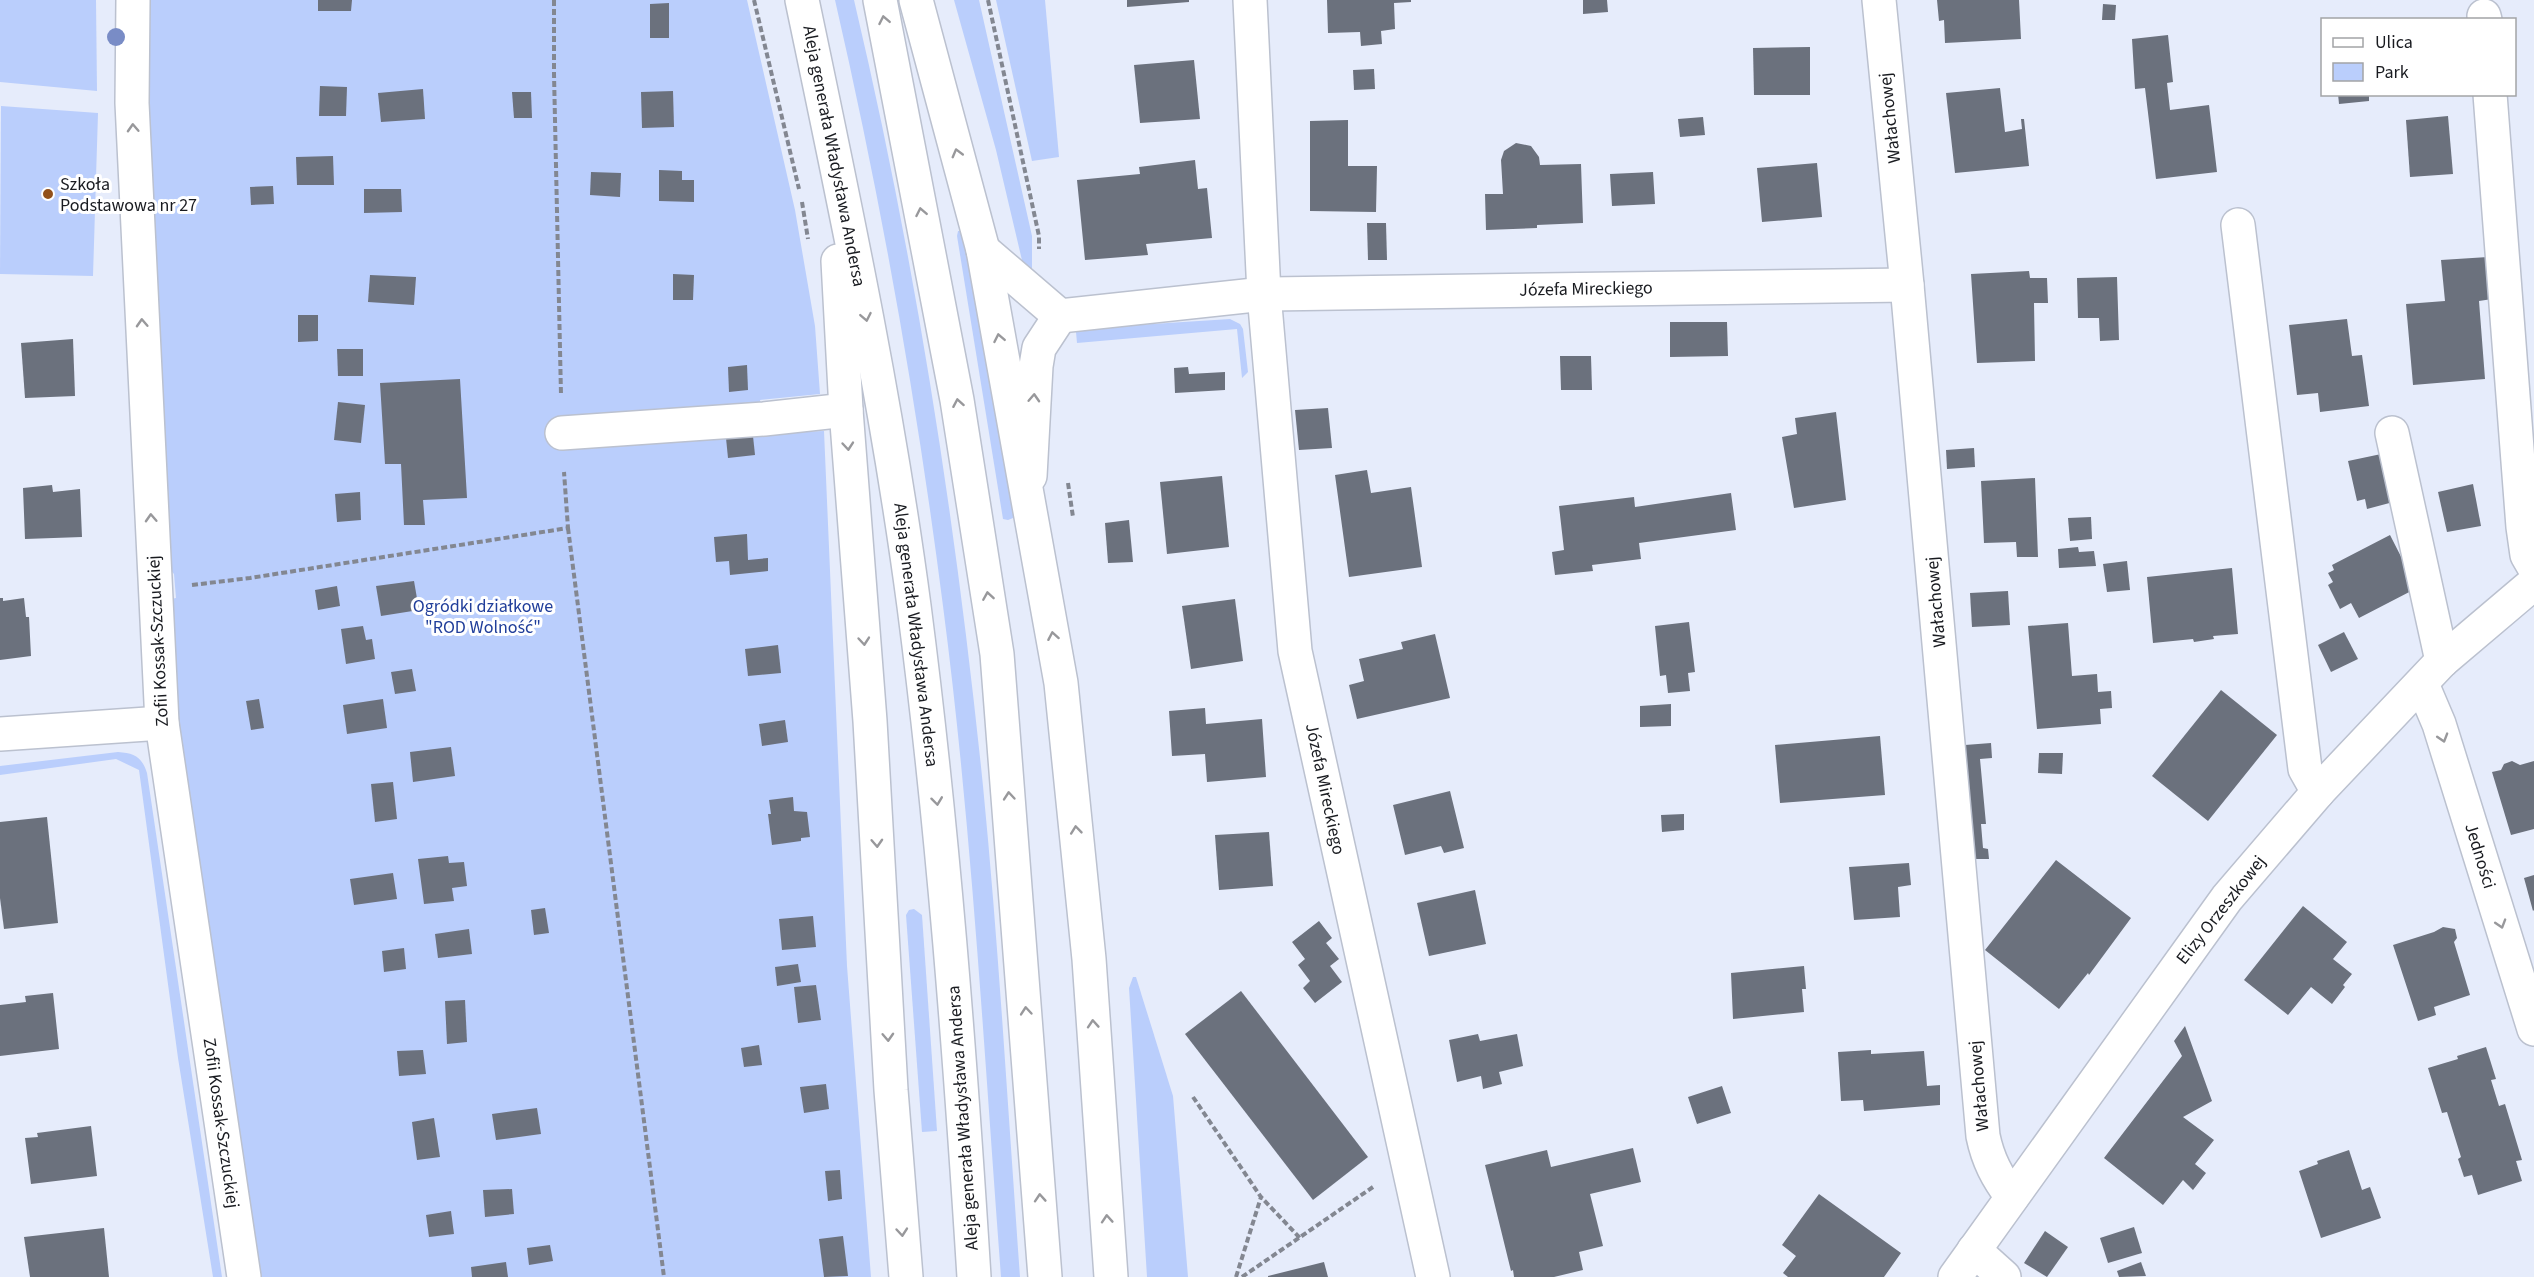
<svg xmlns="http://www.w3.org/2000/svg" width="2534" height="1277" font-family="'Source Sans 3',sans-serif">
<rect width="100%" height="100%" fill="#e6ecfb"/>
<g fill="#bacefc">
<polygon points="0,0 96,0 97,91 0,82"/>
<polygon points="147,0 747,0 795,210 815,326 820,394 760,400 766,433 824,431 847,966 871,1277 258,1277 177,722 171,599 176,598 174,574 166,565 147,207"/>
<path d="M835 0H854C915 258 956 522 983 786 999 949 1008 1113 1020 1277H1001C984 1053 972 828 943 606 917 402 881 200 835 0Z"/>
<polygon points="954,0 979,0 1032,236 1032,275 1025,273 996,150"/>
<polygon points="996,0 1045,0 1059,157 1032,161"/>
<polygon points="1,106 98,113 93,276 0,274"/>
<polygon points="958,231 963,231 1018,516 1008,520 1003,519 957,236"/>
<polygon points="1230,319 1240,324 1243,329 1248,372 1242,378 1237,329 1077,343 1076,332 1090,328"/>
<path d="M118 752C134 753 142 757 147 773L222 1277H213L178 1058 139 770 116 759 0 775V766Z"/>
<polygon points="914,909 922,915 937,1131 922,1132 906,915 909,910"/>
<polygon points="1133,977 1136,977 1173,1096 1188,1277 1147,1277 1129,988"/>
</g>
<g fill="#6b717d">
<polygon points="318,0 352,0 351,11 318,11"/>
<polygon points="1127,0 1189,0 1189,2 1127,7"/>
<polygon points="1327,0 1411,0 1411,2 1394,3 1395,29 1381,31 1382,44 1361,46 1360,32 1328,33"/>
<polygon points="1583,0 1607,0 1608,12 1583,14"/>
<polygon points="1937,0 2019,0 2021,39 1945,43 1944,20 1939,21"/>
<polygon points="669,3 669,38 650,38 650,4"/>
<polygon points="2103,4 2116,5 2115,20 2102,20"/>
<polygon points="2168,35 2173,82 2167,83 2170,110 2209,105 2217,172 2156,179 2145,88 2135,89 2132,39"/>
<polygon points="1810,47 1810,95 1754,95 1753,48"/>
<polygon points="1194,60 1200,119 1140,123 1134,65"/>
<polygon points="1374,69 1375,89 1354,90 1353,70"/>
<polygon points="320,86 347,87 346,116 319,116"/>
<polygon points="2000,88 2005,132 2022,129 2021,119 2024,119 2029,166 1955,173 1946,93"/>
<polygon points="423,89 425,119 381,122 378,93"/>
<polygon points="673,91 674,127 642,128 641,92"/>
<polygon points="512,92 531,92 532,118 514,118"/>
<polygon points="2338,94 2369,94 2369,101 2339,104"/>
<polygon points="2448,116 2453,174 2410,177 2406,120"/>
<polygon points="1703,117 1705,135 1680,137 1678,119"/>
<polygon points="1348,120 1348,166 1377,166 1376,212 1310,211 1310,121"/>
<polygon points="1516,143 1531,146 1539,157 1540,165 1581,164 1583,223 1537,225 1537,228 1486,230 1485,194 1503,194 1501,160 1504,151"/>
<polygon points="333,156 334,185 297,185 296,157"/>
<polygon points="1195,160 1198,189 1207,188 1212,238 1146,244 1148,255 1085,260 1077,180 1140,174 1139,167"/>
<polygon points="1817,163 1822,217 1762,222 1757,168"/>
<polygon points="659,170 682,171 682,180 694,180 694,202 659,201"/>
<polygon points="591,172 621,173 620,197 590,195"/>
<polygon points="1653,172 1655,204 1612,206 1610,174"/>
<polygon points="273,186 274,204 251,205 250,187"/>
<polygon points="364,189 401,189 402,212 364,213"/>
<polygon points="1367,223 1386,223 1387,260 1368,260"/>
<polygon points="2488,257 2492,299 2479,301 2485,379 2413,385 2406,304 2445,301 2441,260"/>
<polygon points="2029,271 2030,278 2047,278 2048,303 2034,303 2035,361 1977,363 1971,274"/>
<polygon points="673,274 694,275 693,300 673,300"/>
<polygon points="370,275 416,277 414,305 368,302"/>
<polygon points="2117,277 2119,340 2100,341 2099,318 2078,318 2077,278"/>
<polygon points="298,315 318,315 318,341 298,342"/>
<polygon points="2347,319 2352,356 2362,355 2369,406 2320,412 2318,393 2297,395 2289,325"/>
<polygon points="1670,322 1727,322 1728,356 1670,357"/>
<polygon points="73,339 75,396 25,398 21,343"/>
<polygon points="337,349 363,349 363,376 338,376"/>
<polygon points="1560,356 1591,356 1592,390 1561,390"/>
<polygon points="747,365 748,390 729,392 728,367"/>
<polygon points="1188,367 1189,374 1225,372 1225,390 1175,393 1174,368"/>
<polygon points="460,379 467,498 423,500 425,525 404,525 401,464 385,464 380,383"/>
<polygon points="338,402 365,405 361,443 334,440"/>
<polygon points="1328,408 1332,448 1299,450 1295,410"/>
<polygon points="1836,412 1846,500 1794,508 1782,437 1797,434 1795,418"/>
<polygon points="753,436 755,455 728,458 726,438"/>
<polygon points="1974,448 1975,467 1947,469 1946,450"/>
<polygon points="2386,453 2397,501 2367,509 2365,499 2357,501 2348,461"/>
<polygon points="1367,470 1371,493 1411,487 1422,567 1349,577 1335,475"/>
<polygon points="1222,476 1229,547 1167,554 1160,482"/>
<polygon points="2035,478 2038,557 2017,557 2016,542 1984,543 1981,481"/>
<polygon points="2473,484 2481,526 2447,532 2438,492"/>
<polygon points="52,485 53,492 80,489 82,537 25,539 23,488"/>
<polygon points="360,492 361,520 337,522 335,494"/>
<polygon points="1731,493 1736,530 1639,543 1641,559 1592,565 1593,571 1555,575 1552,552 1564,550 1559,506 1634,497 1635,507"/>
<polygon points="2091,517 2092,539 2070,541 2068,518"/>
<polygon points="1129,520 1133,562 1108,563 1105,523"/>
<polygon points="747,534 748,560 768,558 768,571 730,575 729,561 716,562 714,537"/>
<polygon points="2390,535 2417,588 2359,618 2351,603 2340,609 2328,585 2333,582 2328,573 2334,570 2332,565"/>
<polygon points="2078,547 2079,552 2094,551 2096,566 2059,568 2058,549"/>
<polygon points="2127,561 2130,590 2107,592 2103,564"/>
<polygon points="2232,568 2238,634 2213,636 2214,639 2194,642 2193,639 2153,643 2147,577"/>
<polygon points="414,581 419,610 381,616 376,586"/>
<polygon points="337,586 340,606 318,610 315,590"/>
<polygon points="2008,591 2010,625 1972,627 1970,593"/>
<polygon points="0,598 3,598 3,601 24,598 26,617 29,617 31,656 0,660"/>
<polygon points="1235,599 1243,661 1191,669 1182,606"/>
<polygon points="1689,622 1695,672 1688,673 1690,691 1668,693 1666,675 1660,676 1655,626"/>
<polygon points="2068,623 2072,676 2097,674 2098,692 2111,691 2112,708 2100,709 2101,724 2037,729 2028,626"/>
<polygon points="363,626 366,640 372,639 375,659 346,664 341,629"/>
<polygon points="2344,632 2358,659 2331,672 2318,645"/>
<polygon points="1435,634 1450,698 1357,719 1349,685 1364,681 1359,659 1403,649 1401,642"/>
<polygon points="778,645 781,673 748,676 745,649"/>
<polygon points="412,669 416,691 395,694 391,672"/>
<polygon points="2221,690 2277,735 2208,821 2152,776"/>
<polygon points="259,699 264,728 251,730 246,701"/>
<polygon points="383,699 387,728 347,734 343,705"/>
<polygon points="1671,704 1671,726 1640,727 1640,706"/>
<polygon points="1205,708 1206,724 1262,719 1266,777 1207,782 1205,754 1172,756 1169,711"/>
<polygon points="785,720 788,742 762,746 759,724"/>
<polygon points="1880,736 1885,795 1780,803 1775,745"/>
<polygon points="1991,743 1992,758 1980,759 1986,824 1981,824 1983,848 1988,849 1989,859 1973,859 1965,745"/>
<polygon points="451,747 455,776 413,782 410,752"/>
<polygon points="2039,753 2063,753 2062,774 2038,773"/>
<polygon points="2512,761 2520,765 2534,761 2534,829 2511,835 2492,772 2501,770 2504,764"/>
<polygon points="393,782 397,819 375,822 371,784"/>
<polygon points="1450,791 1464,848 1444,853 1441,846 1405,855 1393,805"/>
<polygon points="793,797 794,811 807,812 810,837 801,838 801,841 772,845 768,814 771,814 769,800"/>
<polygon points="1684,814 1684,830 1662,832 1661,815"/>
<polygon points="47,817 58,923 4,929 0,898 0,822"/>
<polygon points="1269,832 1273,886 1219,890 1215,835"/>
<polygon points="448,856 449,863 464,862 467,886 452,888 454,901 424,904 418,859"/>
<polygon points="2056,860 2131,918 2089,975 2088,973 2059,1009 1985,950"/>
<polygon points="1909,863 1911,885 1898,887 1900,917 1854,920 1849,867"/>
<polygon points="393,873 397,899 354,905 350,879"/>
<polygon points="2534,875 2534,910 2533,911 2524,878"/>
<polygon points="1475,890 1486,944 1429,956 1417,903"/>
<polygon points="2303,906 2347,942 2333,959 2352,974 2343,985 2345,987 2332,1004 2311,987 2288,1015 2244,980"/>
<polygon points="545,908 549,933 534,935 531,910"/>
<polygon points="813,916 816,947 782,950 779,919"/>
<polygon points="1319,921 1332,938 1326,943 1339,959 1330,966 1342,982 1315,1003 1303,988 1310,981 1298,965 1305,959 1292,942"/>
<polygon points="2443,927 2455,929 2457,938 2454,942 2470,995 2434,1007 2436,1015 2418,1021 2393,945 2434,932"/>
<polygon points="469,929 472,954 438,958 435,934"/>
<polygon points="404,948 406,969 384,972 382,951"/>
<polygon points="798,964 801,982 777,986 775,967"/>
<polygon points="1804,966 1806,989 1802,989 1804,1012 1733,1019 1731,973"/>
<polygon points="816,985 821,1020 798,1023 794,987"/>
<polygon points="1241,991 1368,1157 1313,1200 1185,1034"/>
<polygon points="53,993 59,1049 0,1056 0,1005 26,1002 25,996"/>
<polygon points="465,1000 467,1042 447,1044 445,1001"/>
<polygon points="2185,1026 2212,1101 2183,1117 2214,1140 2195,1164 2206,1173 2193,1190 2183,1180 2163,1205 2104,1158 2182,1056 2174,1041"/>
<polygon points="1478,1034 1480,1041 1517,1034 1523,1066 1499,1072 1502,1084 1483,1089 1481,1076 1457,1082 1449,1040"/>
<polygon points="759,1045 762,1065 744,1067 741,1048"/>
<polygon points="2486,1047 2496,1079 2491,1080 2499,1106 2505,1104 2522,1160 2516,1161 2522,1181 2478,1195 2472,1175 2464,1177 2458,1159 2461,1157 2447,1112 2442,1113 2428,1068 2458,1059 2457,1056"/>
<polygon points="423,1050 426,1074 399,1076 397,1051"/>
<polygon points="1871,1050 1871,1054 1924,1051 1927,1086 1940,1085 1940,1105 1864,1111 1863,1100 1841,1101 1838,1052"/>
<polygon points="826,1084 829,1109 804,1113 800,1087"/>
<polygon points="1722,1086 1731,1113 1697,1124 1688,1097"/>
<polygon points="537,1108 541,1134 496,1140 492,1114"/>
<polygon points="434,1118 440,1157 417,1160 412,1122"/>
<polygon points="91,1126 97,1176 31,1184 25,1138 38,1137 37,1133"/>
<polygon points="1633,1148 1641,1182 1590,1194 1603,1246 1579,1252 1583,1270 1554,1277 1514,1277 1513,1270 1511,1271 1485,1165 1547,1150 1551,1167"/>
<polygon points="2349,1150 2362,1190 2370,1187 2381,1218 2321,1238 2299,1171 2318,1164 2317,1161"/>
<polygon points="840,1170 842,1199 828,1201 825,1171"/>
<polygon points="512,1189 514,1214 485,1217 483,1190"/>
<polygon points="1819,1194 1901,1253 1884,1277 1788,1277 1783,1273 1796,1256 1782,1245"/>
<polygon points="451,1211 454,1234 429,1237 426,1215"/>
<polygon points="2134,1227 2142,1253 2108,1263 2100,1238"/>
<polygon points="104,1228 109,1277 30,1277 24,1237"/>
<polygon points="2045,1231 2068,1247 2047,1277 2024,1263"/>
<polygon points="843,1236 848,1276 824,1277 819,1239"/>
<polygon points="550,1245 553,1261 529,1265 527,1248"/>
<polygon points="506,1262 508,1277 472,1277 471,1267"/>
<polygon points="1324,1262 1328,1277 1268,1277 1268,1276"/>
<polygon points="2141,1262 2146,1276 2119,1277 2117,1271"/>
</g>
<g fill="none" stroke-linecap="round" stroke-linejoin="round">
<g stroke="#bbc1cf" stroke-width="36">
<g id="minor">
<polyline points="133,0 132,103 162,723 244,1277"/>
<polyline points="1250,0 1264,294 1295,651 1433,1277"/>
<path d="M1879 0 1907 285 1983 1136C1988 1160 1997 1177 2012 1197"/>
<polyline points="2484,16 2485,20"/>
<polyline points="2490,94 2523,527 2527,555 2534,567"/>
<polyline points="2238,225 2305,769 2318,792"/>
<polyline points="983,250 1060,316"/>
<polyline points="1060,316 1264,294 1907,285"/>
<polyline points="562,433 764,419 846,410"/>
<polyline points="2392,433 2442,661"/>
<polyline points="1030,476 1036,366 1039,348 1060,316"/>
<polyline points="2422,684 2439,724 2534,1029"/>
<polyline points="0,734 162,723"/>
<polyline points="1974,1250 2004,1277"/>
<polyline points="1955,1277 2227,898 2318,792 2442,661 2534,583"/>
</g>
</g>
<g stroke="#bbc1cf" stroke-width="36">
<g id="major">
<path d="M802 0C844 201 887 402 914 606 943 829 960 1053 974 1277"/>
<polyline points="880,0 957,400 997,654 1045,1277"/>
<polyline points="916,0 983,250 1061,683 1089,959 1111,1277"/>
<polyline points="838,261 846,410 870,721 891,1090 906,1277"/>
</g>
</g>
<g stroke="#838791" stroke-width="4" stroke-dasharray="6 3" stroke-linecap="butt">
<polyline points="554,0 554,74 561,395"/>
<polyline points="754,0 799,189"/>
<polyline points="988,0 1039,236 1039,249"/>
<polyline points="802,202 808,239"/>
<polyline points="1068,483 1073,517"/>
<polyline points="568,528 664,1277"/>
<polyline points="192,585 250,578 568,528 564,472"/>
<polyline points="1193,1097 1261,1197 1300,1238"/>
<polyline points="1236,1277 1261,1197"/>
<polyline points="1242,1277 1373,1187"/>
</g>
<use href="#minor" stroke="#fff" stroke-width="33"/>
<use href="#major" stroke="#fff" stroke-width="33"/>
</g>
<circle fill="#798cc6" cx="116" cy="37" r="9"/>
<defs><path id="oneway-chevron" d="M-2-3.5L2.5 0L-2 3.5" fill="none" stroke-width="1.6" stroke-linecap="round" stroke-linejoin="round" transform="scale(1.5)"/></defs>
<g stroke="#98989b">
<use href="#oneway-chevron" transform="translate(884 20) rotate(-101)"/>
<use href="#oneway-chevron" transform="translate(133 128) rotate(-93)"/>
<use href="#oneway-chevron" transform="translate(957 153) rotate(-105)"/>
<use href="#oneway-chevron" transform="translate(921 212) rotate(-101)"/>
<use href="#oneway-chevron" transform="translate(866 317) rotate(79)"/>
<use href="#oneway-chevron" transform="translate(142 323) rotate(-93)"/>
<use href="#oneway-chevron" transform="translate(999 338) rotate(-101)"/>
<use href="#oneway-chevron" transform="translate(1034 398) rotate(-87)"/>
<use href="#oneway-chevron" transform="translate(958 403) rotate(-100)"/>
<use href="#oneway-chevron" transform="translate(848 446) rotate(85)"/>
<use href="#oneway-chevron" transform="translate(151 518) rotate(-93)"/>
<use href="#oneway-chevron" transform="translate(988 596) rotate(-99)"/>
<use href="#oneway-chevron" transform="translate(1053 636) rotate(-100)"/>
<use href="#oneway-chevron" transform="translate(864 641) rotate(85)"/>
<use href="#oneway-chevron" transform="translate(2443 738) rotate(73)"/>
<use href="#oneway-chevron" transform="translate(1009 796) rotate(-95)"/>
<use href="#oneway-chevron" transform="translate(937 801) rotate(83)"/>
<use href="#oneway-chevron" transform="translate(1076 830) rotate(-96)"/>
<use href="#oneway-chevron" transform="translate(877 843) rotate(87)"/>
<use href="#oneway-chevron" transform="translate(2501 924) rotate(73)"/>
<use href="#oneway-chevron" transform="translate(1026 1011) rotate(-95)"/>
<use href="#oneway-chevron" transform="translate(1093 1024) rotate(-94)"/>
<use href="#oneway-chevron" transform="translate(888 1037) rotate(87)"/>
<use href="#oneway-chevron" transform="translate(1040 1198) rotate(-94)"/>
<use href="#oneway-chevron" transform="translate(1107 1219) rotate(-94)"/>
<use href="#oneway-chevron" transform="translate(902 1232) rotate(85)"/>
</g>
<circle fill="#92511b" stroke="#fff" stroke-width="2" cx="48" cy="194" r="6"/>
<g text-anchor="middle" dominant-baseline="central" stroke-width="6" stroke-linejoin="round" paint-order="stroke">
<g font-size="18" fill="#191b20" stroke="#fff">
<text transform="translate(1890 118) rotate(-96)">Wałachowej</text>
<text transform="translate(834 156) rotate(79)">Aleja generała Władysława Andersa</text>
<text transform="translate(1586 289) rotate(-1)">Józefa Mireckiego</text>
<text transform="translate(1936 602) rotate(-95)">Wałachowej</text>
<text transform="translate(916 635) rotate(83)">Aleja generała Władysława Andersa</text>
<text transform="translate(158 641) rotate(-93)">Zofii Kossak-Szczuckiej</text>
<text transform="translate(1325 789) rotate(78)">Józefa Mireckiego</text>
<text transform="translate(2480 856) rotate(73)">Jedności</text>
<text transform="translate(2221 910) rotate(-52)">Elizy Orzeszkowej</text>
<text transform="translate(1979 1086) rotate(-95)">Wałachowej</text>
<text transform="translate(963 1118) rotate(-94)">Aleja generała Władysława Andersa</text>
<text transform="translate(221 1123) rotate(82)">Zofii Kossak-Szczuckiej</text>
</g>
<g font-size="18" fill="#191b20" stroke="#fff" text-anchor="start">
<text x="60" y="184">Szkoła<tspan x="60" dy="21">Podstawowa nr 27</tspan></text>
</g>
<g font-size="18" fill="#203e9a" stroke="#fff">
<text x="483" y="606">Ogródki działkowe<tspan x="483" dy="21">"ROD Wolność"</tspan></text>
</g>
</g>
<rect x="2321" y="18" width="195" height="78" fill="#ffffff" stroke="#a3a4a6" stroke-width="1.5"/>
<rect x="2333" y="38" width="30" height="9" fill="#ffffff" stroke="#a3a4a6" stroke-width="1.5"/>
<text x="2375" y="48" font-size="18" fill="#191b20">Ulica</text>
<rect x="2333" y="63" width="30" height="18" fill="#bacefc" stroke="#a3a4a6" stroke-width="1.5"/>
<text x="2375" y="78" font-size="18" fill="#191b20">Park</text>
</svg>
